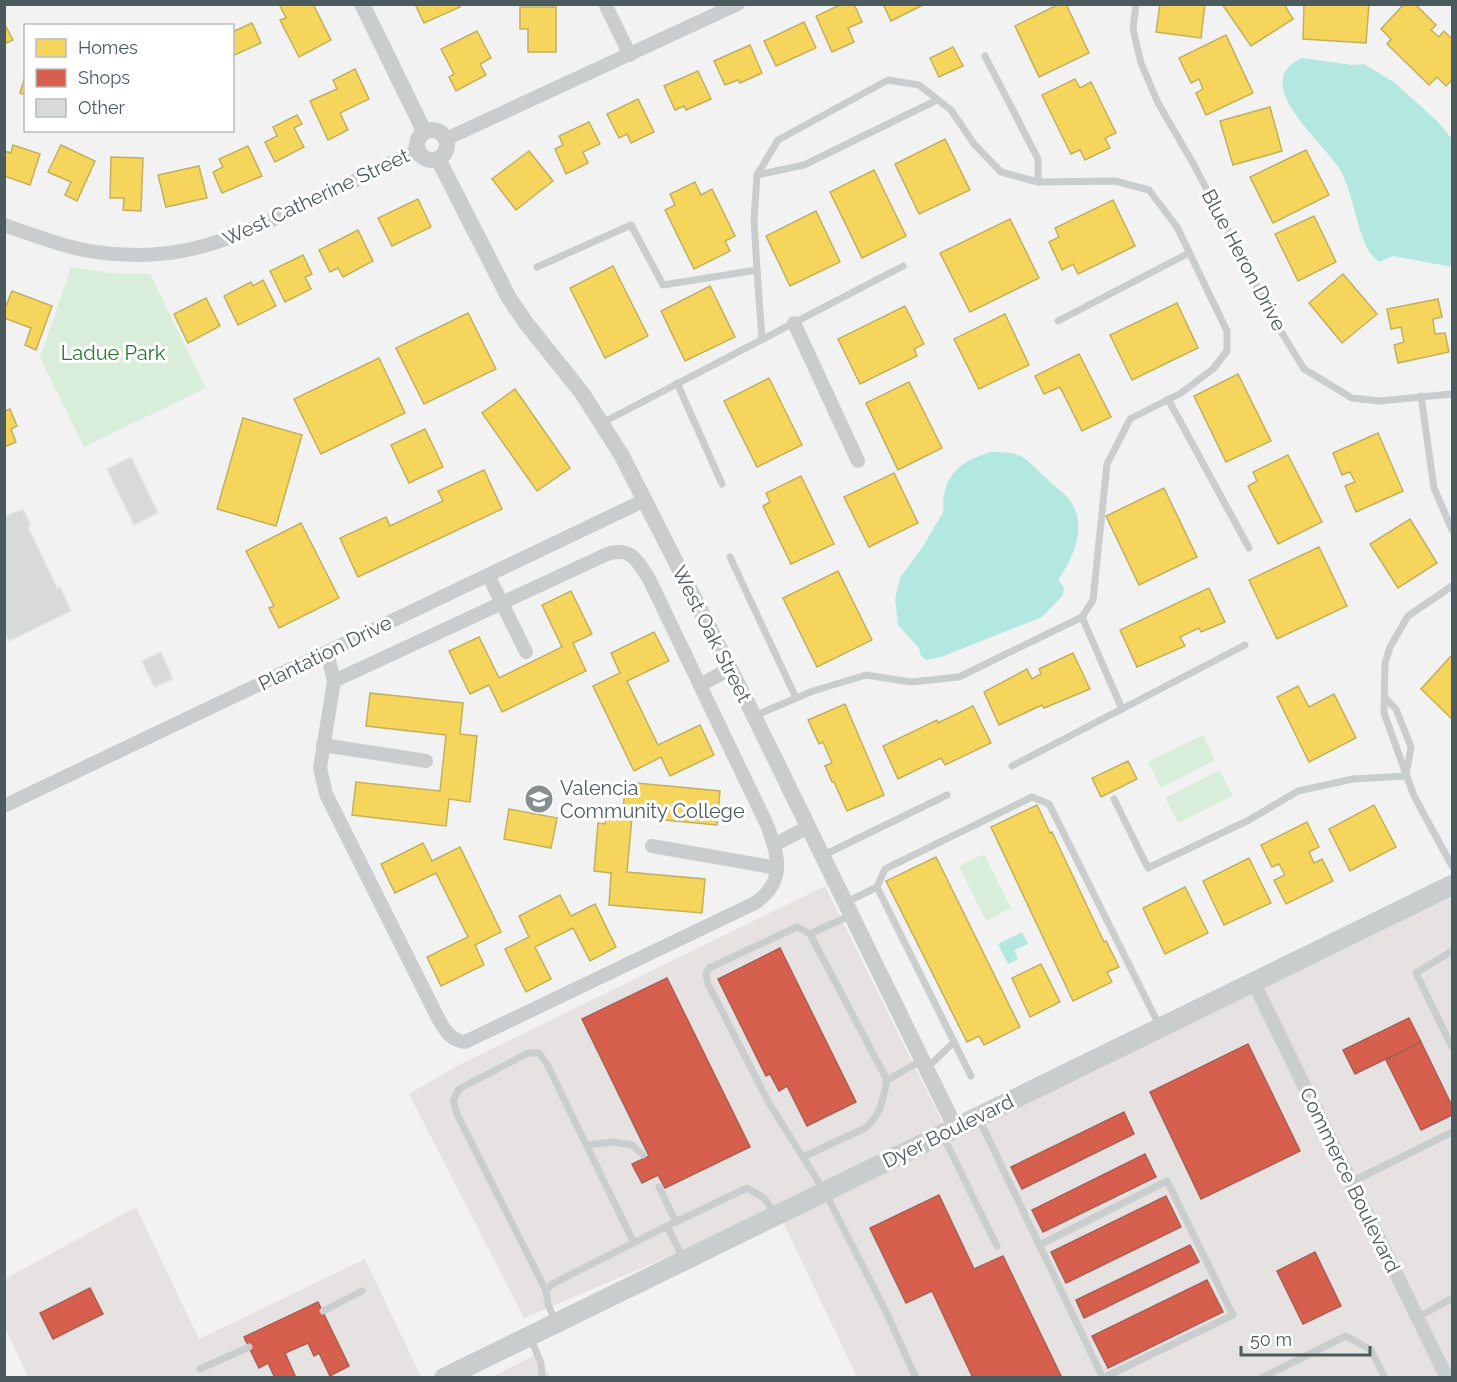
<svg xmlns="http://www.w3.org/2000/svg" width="1457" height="1382" font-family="Raleway,sans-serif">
<rect width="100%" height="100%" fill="#f2f2f2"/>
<g fill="#e5e2e1">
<polygon points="825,886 943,1124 689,1248 524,1318 409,1094 457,1066"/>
<polygon points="1452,895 1452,1377 857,1377 783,1222"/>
<polygon points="136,1207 199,1339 365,1259 421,1377 28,1377 5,1328 5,1279"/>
<polygon points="537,1354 550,1377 490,1378"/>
</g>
<g fill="#d9eeda">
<polygon points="71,267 111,273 150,274 206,388 84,447 40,358"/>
<polygon points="1203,735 1215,760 1161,788 1148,762"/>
<polygon points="1220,770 1233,796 1178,823 1165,798"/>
<polygon points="984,854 1011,908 986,921 959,866"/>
</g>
<g fill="#b2e8df">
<path d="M1302 58 1352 65 1364 64 1395 83 1437 121 1452 139V267L1393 256 1379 262C1375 258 1369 253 1367 248 1356 224 1353 197 1342 173 1329 146 1245 83 1302 58Z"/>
<path d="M991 452C1025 452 1023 457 1047 479 1053 485 1062 491 1068 498 1089 523 1074 558 1058 580L1064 587 1063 595 1042 617 941 657 926 660 920 654 919 648 898 625 895 599 900 578 922 548 942 514C945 507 942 502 944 495 949 468 968 459 991 452Z"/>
<polygon points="1022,932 1028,944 1014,950 1018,959 1008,964 998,944"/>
</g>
<g fill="#f6d55c" stroke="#c3b05c" stroke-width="1.5">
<polygon points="279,4 313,4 331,40 299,57 280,20 286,18"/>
<polygon points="415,4 458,4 460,7 424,23"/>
<polygon points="842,4 854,4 862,22 848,28 854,42 832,52 816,16"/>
<polygon points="883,4 925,4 891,21"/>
<polygon points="1059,4 1066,4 1089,53 1039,77 1015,26"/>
<polygon points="1160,4 1205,4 1201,38 1156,32"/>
<polygon points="1222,4 1284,4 1293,19 1251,46"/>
<polygon points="1304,4 1369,4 1366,43 1303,39"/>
<polygon points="1404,4 1415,4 1436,25 1431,30 1439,37 1444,31 1452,39 1452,80 1446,86 1437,77 1429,85 1387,44 1391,39 1381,29"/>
<polygon points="520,7 556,7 556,52 528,52 528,29 520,29"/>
<polygon points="804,22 816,48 776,66 764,41"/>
<polygon points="4,23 13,40 4,44"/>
<polygon points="252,23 261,43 232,56 232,32"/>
<polygon points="477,31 491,58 480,64 486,75 456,91 449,77 454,74 441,49"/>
<polygon points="1226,35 1253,93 1206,115 1196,93 1203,89 1199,79 1191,83 1179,58"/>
<polygon points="750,45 762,73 740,83 738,80 725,85 714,61"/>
<polygon points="953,47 963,66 939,77 930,58"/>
<polygon points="355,69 369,99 340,113 348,130 328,140 310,101 337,89 333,80"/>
<polygon points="698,71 711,99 686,110 684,106 675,110 664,86"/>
<polygon points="26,73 26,95 20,93"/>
<polygon points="1075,79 1080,88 1091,82 1116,133 1105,138 1110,148 1085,160 1080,150 1071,154 1042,95"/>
<polygon points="638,99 654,132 631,143 627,134 619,138 607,114"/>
<polygon points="1270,107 1282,151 1233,165 1220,121"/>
<polygon points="297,115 302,124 294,128 304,147 275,162 265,142 277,136 273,127"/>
<polygon points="589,122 600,144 583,152 588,163 566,174 555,149 563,145 559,136"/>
<polygon points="945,139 970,190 919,214 895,164"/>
<polygon points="13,145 40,154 30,185 4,176 4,151 11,153"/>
<polygon points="61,145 95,161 77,201 65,195 71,182 48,172"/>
<polygon points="248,146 262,176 222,193 213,172 223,167 219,159"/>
<polygon points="1306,150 1329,195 1273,223 1250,177"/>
<polygon points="529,151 553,181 516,210 492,179"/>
<polygon points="111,157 143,158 141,211 123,210 124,198 110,198"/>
<polygon points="199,166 207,198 166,207 158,175"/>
<polygon points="874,170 906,236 862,258 830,192"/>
<polygon points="695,182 701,195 712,189 735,236 725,241 730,251 694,269 665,210 675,205 670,194"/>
<polygon points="418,199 431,227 392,246 378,218"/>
<polygon points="1113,200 1135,246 1078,274 1073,264 1062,270 1049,242 1059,237 1055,228"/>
<polygon points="816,211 840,262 790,286 766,236"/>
<polygon points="1314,216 1336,262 1298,281 1275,234"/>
<polygon points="1010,219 1039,278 970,312 940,253"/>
<polygon points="358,230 373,261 343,277 338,268 330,272 319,250"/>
<polygon points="303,255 312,274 305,277 311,289 285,302 270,271"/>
<polygon points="613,266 648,336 605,358 570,288"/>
<polygon points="1343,274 1377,314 1342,343 1309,303"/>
<polygon points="263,280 276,306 238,325 224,296 251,282 253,286"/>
<polygon points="710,286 735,337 685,361 661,311"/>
<polygon points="12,291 52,306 36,350 25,345 31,328 4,318 4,311"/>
<polygon points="206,298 220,326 188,343 174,314"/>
<polygon points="1438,299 1442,317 1433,319 1435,334 1445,333 1449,352 1398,363 1394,345 1404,342 1401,327 1391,329 1387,309"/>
<polygon points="1177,303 1198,348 1132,380 1110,335"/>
<polygon points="905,306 924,344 914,349 917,356 860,384 838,339"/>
<polygon points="468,313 496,369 424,404 396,348"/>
<polygon points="1005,314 1029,365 979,389 954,339"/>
<polygon points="1079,354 1111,417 1082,431 1060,387 1044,394 1035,376"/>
<polygon points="379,358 405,413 321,454 294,399"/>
<polygon points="1238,374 1271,441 1226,462 1194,396"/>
<polygon points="769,378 802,445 757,467 724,401"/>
<polygon points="909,382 942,448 898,470 866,403"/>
<polygon points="515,389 570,468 537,491 482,413"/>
<polygon points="10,409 17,426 11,429 16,442 4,447 4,411"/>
<polygon points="243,418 302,435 276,526 217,509"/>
<polygon points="425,429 443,467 409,483 391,445"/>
<polygon points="1378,433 1403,491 1356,512 1345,486 1355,482 1350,472 1342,475 1333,453"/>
<polygon points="1288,455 1322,522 1278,544 1248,486 1257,481 1253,472"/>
<polygon points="484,470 502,509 358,577 340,538 386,517 390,526 443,501 438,491"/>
<polygon points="894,473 918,523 869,547 844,497"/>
<polygon points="801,476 834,544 791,564 763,506 770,502 766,493"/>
<polygon points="1164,488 1197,557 1139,585 1106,516"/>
<polygon points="1410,519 1437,563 1398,588 1370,544"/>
<polygon points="301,523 339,598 279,628 269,608 274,606 246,551"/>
<polygon points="1319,547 1347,606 1277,639 1249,580"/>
<polygon points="838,571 872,640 817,667 783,598"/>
<polygon points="1209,588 1225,622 1201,632 1199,628 1180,637 1185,646 1137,667 1120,630"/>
<polygon points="571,591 592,634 573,643 586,671 502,712 489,685 470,694 449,651 479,637 499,678 562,647 542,605"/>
<polygon points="654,632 669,661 627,681 658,745 700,725 714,755 670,776 661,757 634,771 593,686 620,673 611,653"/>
<polygon points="1073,653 1090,689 1044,708 1042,705 999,725 984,692 1027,669 1032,679 1041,674 1039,669"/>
<polygon points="1452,655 1452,719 1421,689"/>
<polygon points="1298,686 1309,707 1334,694 1356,738 1309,762 1277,697"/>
<polygon points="370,693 463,703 460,734 477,736 470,802 449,799 446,826 352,815 356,782 440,791 446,735 366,726"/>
<polygon points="845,704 884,795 847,811 834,782 832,782 825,766 832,763 823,742 819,744 808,720"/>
<polygon points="973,706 991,743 945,765 941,758 898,779 883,746 937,720 938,723"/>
<polygon points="1128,761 1137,779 1101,797 1092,778"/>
<polygon points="626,782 720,791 717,825 632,817 627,872 705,879 702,913 609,905 611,873 594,871 598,823 605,824 606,806 623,808"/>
<polygon points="1037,805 1050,833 1052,832 1104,942 1106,941 1119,967 1107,972 1112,982 1073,1001 991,827"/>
<polygon points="1374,805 1396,847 1350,871 1329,829"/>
<polygon points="509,809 557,818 551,848 504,839"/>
<polygon points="1307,822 1319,847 1309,852 1314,863 1322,859 1333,881 1286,904 1274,880 1285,875 1279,864 1272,867 1261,845"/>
<polygon points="423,843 432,861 460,847 501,932 475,945 484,965 441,986 427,957 468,937 436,873 395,893 381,864"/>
<polygon points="936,857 1020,1027 984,1045 979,1036 967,1042 886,881"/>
<polygon points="1249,858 1271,903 1224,925 1203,881"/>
<polygon points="1185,887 1208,933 1165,954 1143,908"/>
<polygon points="560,895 571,916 595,904 616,947 590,961 573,928 535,947 551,979 526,992 505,949 529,937 519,916"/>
<polygon points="1041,964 1060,1002 1030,1017 1012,978"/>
</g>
<g fill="#d6604d" stroke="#ac5e52" stroke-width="1.5">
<polygon points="780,948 856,1102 807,1126 787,1086 779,1091 770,1074 766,1076 718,979"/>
<polygon points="667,978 750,1147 665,1188 658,1175 642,1183 632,1164 649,1156 582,1019"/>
<polygon points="1409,1018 1421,1042 1355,1074 1343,1050"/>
<polygon points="1421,1042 1452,1106 1452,1115 1421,1130 1386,1060"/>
<polygon points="1248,1044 1300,1151 1201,1199 1150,1092"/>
<polygon points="1124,1112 1134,1134 1022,1189 1011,1167"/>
<polygon points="1145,1154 1156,1177 1043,1232 1032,1210"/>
<polygon points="939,1195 974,1269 1003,1256 1062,1378 973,1378 932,1291 906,1303 870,1228"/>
<polygon points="1166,1196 1181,1227 1066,1283 1051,1252"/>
<polygon points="1190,1245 1199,1262 1084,1318 1076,1300"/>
<polygon points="1315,1252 1341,1306 1303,1324 1277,1271"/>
<polygon points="1207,1280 1223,1312 1108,1368 1092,1336"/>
<polygon points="90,1288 103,1314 53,1339 40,1313"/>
<polygon points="318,1302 349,1366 330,1376 319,1353 314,1356 308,1343 285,1353 296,1378 275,1378 268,1363 259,1368 244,1337"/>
</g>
<g fill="#d8dada" stroke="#e4e4e5" stroke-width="1.5">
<polygon points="131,457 158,513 134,525 107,469"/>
<polygon points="23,509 31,526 28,527 57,588 60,587 71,611 9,641 4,633 4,517"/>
<polygon points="161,652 173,679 154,687 142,661"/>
</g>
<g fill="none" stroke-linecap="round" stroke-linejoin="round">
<g stroke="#cacdcd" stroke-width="7">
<polyline points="1136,4 1133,29 1141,63 1158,103 1194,165 1277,325 1304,369 1352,398 1380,401 1452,394"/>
<polyline points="985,56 1038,159 1038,182"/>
<polyline points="757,175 804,165 937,100"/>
<polyline points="537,267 631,225 663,285 757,270 754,221 757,175 778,140 888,80 919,85 951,110 974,144 1001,172 1038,182 1115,181 1149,190 1177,227 1227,331 1227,351 1213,369 1181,393 1130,419 1127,425 1107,464 1093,600 1082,617 959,677 911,682 866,675 813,691 754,716"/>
<polyline points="757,270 762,339"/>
<polyline points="1058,321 1189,253"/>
<polyline points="677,383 722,484"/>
<polyline points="1421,396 1434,488 1452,530"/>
<polyline points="1168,399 1249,548"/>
<polyline points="602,423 903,266"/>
<polyline points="730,557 796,698"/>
<polyline points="1452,586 1408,616 1390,647 1385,663 1384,713 1414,796 1452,866"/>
<polyline points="1082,617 1122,709"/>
<polyline points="1012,766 1245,645"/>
<polyline points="1114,799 1148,868 1249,820 1298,791 1353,779 1406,776 1411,747 1396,709 1385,698"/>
<polyline points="824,855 947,795"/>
<polyline points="845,903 877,887"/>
<polyline points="851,915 810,934 797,927 709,968 706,974 708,984 769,1103 825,1192 887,1314 916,1378"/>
<polyline points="810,934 887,1080 921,1061"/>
<polyline points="1452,951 1416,973 1452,1047"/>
<polyline points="928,1067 954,1042"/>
<polyline points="971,1076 877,887 885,869 1032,797 1049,804 1159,1025"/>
<polyline points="979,1119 1103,1378"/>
<polyline points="943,1136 997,1246"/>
<polyline points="587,1145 613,1142 632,1145 643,1155"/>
<path d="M803 1157 865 1128C881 1115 883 1099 887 1080"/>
<polyline points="1351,1182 1452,1132"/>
<polyline points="659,1187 676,1222"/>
<polyline points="1039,1245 1167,1181 1233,1315 1103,1378"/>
<polyline points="683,1258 667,1226 747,1188 764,1198 774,1213"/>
<polyline points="546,1291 457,1114 453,1101 459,1089 528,1053 539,1053 547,1064 633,1241"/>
<polyline points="323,1311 362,1291"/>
<polyline points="1417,1318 1452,1298"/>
<polyline points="556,1323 548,1304 546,1291 552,1284 667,1226"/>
<polyline points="530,1337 541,1363 542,1378"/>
<polyline points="200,1369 249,1347"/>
<polyline points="1261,1378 1346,1336 1371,1350 1385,1378"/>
</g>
<g stroke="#cacdcd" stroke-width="14">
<polyline points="605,4 630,55"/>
<polyline points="446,139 738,4"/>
<path d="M4 225C34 235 65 248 96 252 181 265 237 237 310 202 346 185 382 168 418 150"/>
<polyline points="794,323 858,461"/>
<polyline points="488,575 526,652"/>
<path d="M327 652 334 681 320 768 326 794 439 1020C446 1032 451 1040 465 1042L755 903C786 882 779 856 767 825L650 581C638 561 631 545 605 555L334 681"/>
<polyline points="700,685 730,669"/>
<polyline points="323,745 426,761"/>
<polyline points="4,806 645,500"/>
<polyline points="774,845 808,827"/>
<polyline points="652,846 777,868"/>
<polyline points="1253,981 1447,1378"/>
</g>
<g stroke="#cacdcd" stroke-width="16">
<polyline points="362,4 424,131"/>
<circle cx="432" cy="145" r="15"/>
<polyline points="438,159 509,298 526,323 582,393 622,456 754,716 955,1127"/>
</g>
<polyline stroke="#c9cdcd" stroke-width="20" points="444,1378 1452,885"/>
</g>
<defs>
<g id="school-disc" transform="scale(1.5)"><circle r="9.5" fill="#858f90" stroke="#fff"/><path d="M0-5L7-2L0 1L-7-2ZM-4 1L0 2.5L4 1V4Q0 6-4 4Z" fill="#fff"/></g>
</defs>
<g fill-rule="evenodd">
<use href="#school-disc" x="539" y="799"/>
</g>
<g text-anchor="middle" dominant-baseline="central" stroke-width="6" stroke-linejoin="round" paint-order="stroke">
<g font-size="20" fill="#4b5a5c" stroke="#fff">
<text transform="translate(316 197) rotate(-25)">West Catherine Street</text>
<text transform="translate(1244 260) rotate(62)">Blue Heron Drive</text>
<text transform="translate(712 634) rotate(63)">West Oak Street</text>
<text transform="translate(325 653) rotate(-26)">Plantation Drive</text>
<text transform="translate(948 1131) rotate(-26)">Dyer Boulevard</text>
<text transform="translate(1350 1180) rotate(64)">Commerce Boulevard</text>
</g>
<g font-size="20" fill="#22772e" stroke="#fff">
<text x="113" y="353">Ladue Park</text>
</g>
<g font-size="20" fill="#4b5a5c" stroke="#fff" text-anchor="start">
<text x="560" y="788">Valencia<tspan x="560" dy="23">Community College</tspan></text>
</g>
</g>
<rect width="1457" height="1382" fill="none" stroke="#4b5a5c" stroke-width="12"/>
<rect x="24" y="24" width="210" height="108" fill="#ffffff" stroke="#b7bdbe" stroke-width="1.5"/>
<rect x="36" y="39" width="30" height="18" fill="#f6d55c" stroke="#b7bdbe" stroke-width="1.5"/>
<text x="78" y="54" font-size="18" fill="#4b5a5c">Homes</text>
<rect x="36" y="69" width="30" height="18" fill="#d6604d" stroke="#b7bdbe" stroke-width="1.5"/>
<text x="78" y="84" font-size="18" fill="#4b5a5c">Shops</text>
<rect x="36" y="99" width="30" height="18" fill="#d8dada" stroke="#b7bdbe" stroke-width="1.5"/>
<text x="78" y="114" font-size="18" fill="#4b5a5c">Other</text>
<path d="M1241 1346v9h129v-9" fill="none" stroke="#4b5a5c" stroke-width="3"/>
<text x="1250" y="1346" font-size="18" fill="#4b5a5c" stroke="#ffffff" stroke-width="4.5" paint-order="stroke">50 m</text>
</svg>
